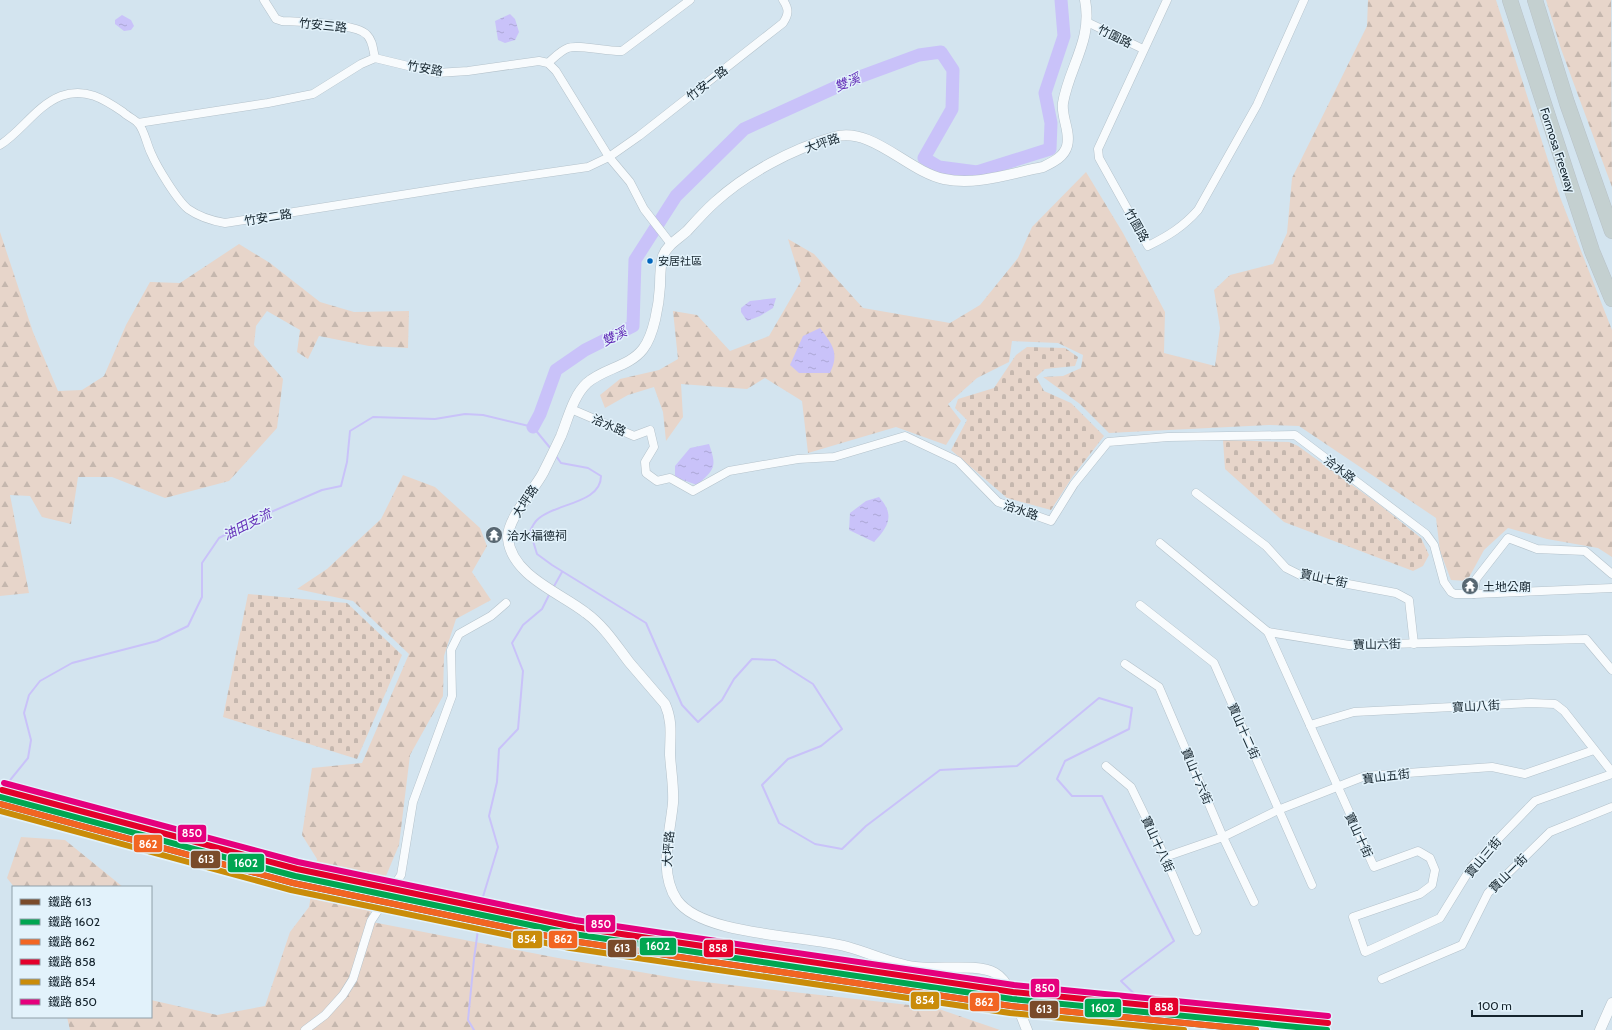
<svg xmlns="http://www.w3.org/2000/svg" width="1612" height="1030" font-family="Cabin,'Noto Sans TC',sans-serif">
<defs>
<pattern id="forest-firs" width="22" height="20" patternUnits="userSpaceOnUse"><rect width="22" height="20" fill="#e7d5ca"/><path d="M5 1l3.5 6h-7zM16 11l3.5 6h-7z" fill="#c5b7ae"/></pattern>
<pattern id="cemetery-stones" width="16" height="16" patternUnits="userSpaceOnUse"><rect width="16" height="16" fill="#e7d5ca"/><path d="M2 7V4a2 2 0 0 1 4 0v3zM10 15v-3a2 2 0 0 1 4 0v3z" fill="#c5b7ae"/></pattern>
<pattern id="water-ripples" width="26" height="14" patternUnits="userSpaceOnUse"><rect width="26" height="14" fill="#c9c2f9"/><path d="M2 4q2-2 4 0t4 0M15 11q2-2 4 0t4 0" fill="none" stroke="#aca7d6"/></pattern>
</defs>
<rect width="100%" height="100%" fill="#d3e4ef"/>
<g fill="url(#forest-firs)">
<polygon points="1368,0 1496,0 1560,197 1612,330 1612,557 1598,548 1547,539 1508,528 1484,550 1467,581 1451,580 1440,551 1436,518 1299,426 1269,425 1109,433 1080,404 1043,377 1063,376 1081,368 1083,355 1058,343 1012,341 1009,362 977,378 948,404 961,421 946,445 896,427 808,453 802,401 765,378 747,389 681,384 683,417 666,441 663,412 654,387 628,395 605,408 600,395 620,379 659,370 678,359 673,311 697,315 730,351 769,336 801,281 788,239 814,254 863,308 950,323 980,305 1018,258 1032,227 1086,172 1123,233 1165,312 1164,353 1215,366 1220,328 1214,290 1230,275 1273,264 1287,233 1292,178 1367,26"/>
<polygon points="1546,0 1611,0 1612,187 1561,49"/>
<polygon points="0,232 33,332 58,391 82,390 104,376 126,325 150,282 180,283 239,244 270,263 320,302 354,312 409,311 408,348 369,346 319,336 308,359 297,352 300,330 267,311 256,326 254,345 283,379 277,428 229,481 165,498 112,477 78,477 71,524 42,517 30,496 10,495 29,593 0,596"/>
<polygon points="403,475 435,487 480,528 487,546 472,572 491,600 456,619 444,656 443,696 410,755 399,845 367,921 558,958 687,980 936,1008 1000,1030 70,1030 67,1017 151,1017 151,1000 217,1015 265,1006 290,932 309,907 317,859 302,835 312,768 362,763 409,654 353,601 297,589 327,569 381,519"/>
<polygon points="21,837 65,840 123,887 14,887 7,878"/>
</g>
<g fill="url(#cemetery-stones)">
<polygon points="1027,347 1065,348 1078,357 1075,366 1045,369 1036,377 1044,391 1071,403 1104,436 1073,476 1051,510 1007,498 951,450 967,420 955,408 958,399 994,388 1016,355"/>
<polygon points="1223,440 1289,442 1298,446 1380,505 1421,538 1429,555 1423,566 1413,571 1284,522 1225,469"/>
<polygon points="248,594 347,603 402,655 357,759 223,717"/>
</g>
<g fill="url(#water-ripples)">
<polygon points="510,14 515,19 519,32 515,40 505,43 498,40 495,21"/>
<polygon points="122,15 131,20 134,26 131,30 124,31 115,24 115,20"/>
<polygon points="776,298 773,308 760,316 747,321 741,312 741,308 750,301"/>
<path d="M820 328C832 344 840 353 830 373H799L790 365 803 336Z"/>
<path d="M709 444C717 467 715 469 697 485L675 477V466L690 448Z"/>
<path d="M879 497C895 515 889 526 874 542L849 530 850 513 866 501Z"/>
</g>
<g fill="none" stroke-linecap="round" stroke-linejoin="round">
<g stroke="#c9c2f9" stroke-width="2">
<path d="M556 456 561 463 588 468 601 476C601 504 554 503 537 520 534 523 532 527 530 531L537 554 552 565 646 623 682 705 698 722 722 700 734 679 752 659 775 660 813 684 842 729 821 746 788 759 762 785 779 823 815 844 842 849 866 826 940 770 1017 766 1099 698 1132 708 1129 729 1065 761 1057 779 1072 796H1102L1174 941 1121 981 1172 1030"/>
<polyline points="553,588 562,572"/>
<polyline points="0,797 11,779 28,758 31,740 24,713 29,695 40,681 72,663 157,641 188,626 202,597 202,563 219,538 257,518 322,490 341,486 347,462 350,431 373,417 435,419 465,414 483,415 533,427 551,449"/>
<polyline points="474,1030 468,1020 474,959 482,900 498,847 489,816 497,782 499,749 518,729 523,671 512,643 523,625 542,609 550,593"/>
</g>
<polyline stroke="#c9c2f9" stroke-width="13" points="533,427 540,414 556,370 585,350 633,326 635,260 676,196 744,129 854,79 919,55 941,52 953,70 952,109 924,158 939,167 977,172 1050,149 1051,123 1045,93 1064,36 1061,0"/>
<g stroke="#b4c2cb" stroke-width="9">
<g id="minor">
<path d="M264 0 276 19 282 21C300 22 356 23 367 35 373 41 373 50 375 58"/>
<path d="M1167 0 1098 149 1099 158 1148 246C1168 236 1183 227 1198 210L1257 105 1304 0"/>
<polyline points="1087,22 1143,49"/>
<path d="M548 63C554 58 560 51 568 48 577 44 609 52 622 51L690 0"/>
<polyline points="138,123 268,103 313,94 361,64 375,58 437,73 468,71 539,61 548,63 556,71 609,157 630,182 644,209 671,244"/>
<path d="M0 145C22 131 36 106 61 96 85 87 104 99 123 112 127 116 134 119 138 123 144 129 147 145 151 153 157 167 177 200 188 209 198 216 213 221 225 223L477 183 588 167 609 157 639 136 783 23C789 14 789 9 783 0"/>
<polyline points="571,409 634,436 650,430 654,447 645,462 646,473 657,481 670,478 693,491 729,471 798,459 834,457 905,436 958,461 998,502 1051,521 1074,484 1108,442 1168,437 1295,435 1426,534 1434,545 1444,582 1451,592 1455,594 1474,594 1612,588"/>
<polyline points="1196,493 1266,546 1286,568 1300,575 1396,593 1409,600 1414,644"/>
<polyline points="1160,543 1268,632 1349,645 1586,639 1612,670"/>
<polyline points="1474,594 1476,579 1508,538 1537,549 1585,551 1612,574"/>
<polyline points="1140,605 1214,663 1312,885"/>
<polyline points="1268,632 1374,867 1418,851 1430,858 1435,870 1432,885 1420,894 1353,917 1365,952 1440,918 1472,866 1535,801 1612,774"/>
<polyline points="1125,664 1159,687 1223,837 1254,902"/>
<polyline points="1310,725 1354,712 1531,703 1555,704 1564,711 1612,772"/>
<polyline points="1106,766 1131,787 1165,857 1197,931"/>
<polyline points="1165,857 1223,837 1278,810 1365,776 1492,767 1525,774 1594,750"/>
<polyline points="1382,979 1462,945 1488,893 1550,832 1612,807"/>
<polyline points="305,1030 325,1015 343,995 353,979 371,921 401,875 413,802 452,696 451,650 459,634 491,616 506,603"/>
</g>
</g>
<g stroke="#b4c2cb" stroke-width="11">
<g id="tertiary">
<path d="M1027 1030C1020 1014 1011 982 995 973 978 963 937 970 915 967 892 964 870 953 848 947 806 935 702 936 677 900 658 872 670 834 673 803 674 787 671 771 670 755 670 736 673 722 665 704 653 690 641 676 629 662 616 645 604 626 586 613 561 593 512 576 508 539 506 520 534 490 543 473 549 461 555 449 561 436 568 419 573 396 587 383 604 368 629 367 643 349 654 335 659 304 660 286 660 277 660 266 663 256 667 245 678 239 687 231 696 221 705 211 715 202 747 173 792 149 834 137 872 126 907 171 944 179 977 186 1011 173 1043 167 1053 162 1064 157 1067 146 1071 132 1061 117 1063 103 1069 67 1093 40 1085 0"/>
<polyline points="1600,1030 1612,1003"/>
</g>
</g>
<g stroke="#b8c1c7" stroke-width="16">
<g id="motorway">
<polyline points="1510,0 1592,251 1612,299"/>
<polyline points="1535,0 1567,103 1612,231"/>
</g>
</g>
<use href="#minor" stroke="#f8fbfd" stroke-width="8"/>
<use href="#tertiary" stroke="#f8fbfd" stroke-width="10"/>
<use href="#motorway" stroke="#c4d0d0" stroke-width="15"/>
<g stroke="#e2f2fb" stroke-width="9">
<polyline id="rail-1" points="0,804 293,883 572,941 1011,1006 1256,1030"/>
</g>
<g stroke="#e2f2fb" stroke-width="9">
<polyline id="rail-2" points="0,797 295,876 573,934 1012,999 1327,1030"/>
</g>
<g stroke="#e2f2fb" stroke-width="9">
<polyline id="rail-3" points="0,804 293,883 572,941 1011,1006 1256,1030"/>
</g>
<g stroke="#e2f2fb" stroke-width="9">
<polyline id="rail-4" points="2,790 297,869 574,927 1013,992 1328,1023"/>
</g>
<g stroke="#e2f2fb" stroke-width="9">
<polyline id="rail-5" points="0,811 291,890 570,948 1010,1013 1184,1030"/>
</g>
<g stroke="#e2f2fb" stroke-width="9">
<polyline id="rail-6" points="4,783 298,862 575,920 1014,985 1328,1016"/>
</g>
<use href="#rail-1" stroke="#7a4b2a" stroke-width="6"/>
<use href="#rail-2" stroke="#00a651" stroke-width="6"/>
<use href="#rail-3" stroke="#f26522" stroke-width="6"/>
<use href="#rail-4" stroke="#e4002b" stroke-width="6"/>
<use href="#rail-5" stroke="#ca8c09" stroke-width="6"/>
<use href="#rail-6" stroke="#e5007d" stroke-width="6"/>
</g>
<defs>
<g id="temple-disc" transform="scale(0.9)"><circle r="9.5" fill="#586771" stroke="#e2f2fb"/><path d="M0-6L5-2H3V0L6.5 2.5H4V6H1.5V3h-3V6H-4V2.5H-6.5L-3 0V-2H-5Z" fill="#fff"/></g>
</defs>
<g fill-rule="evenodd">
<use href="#temple-disc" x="494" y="535"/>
<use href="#temple-disc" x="1470" y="586"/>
</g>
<circle fill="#0065bd" stroke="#e2f2fb" stroke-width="1.5" cx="650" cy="261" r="3.5"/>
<g text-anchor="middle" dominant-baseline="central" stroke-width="3" stroke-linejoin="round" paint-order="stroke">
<g font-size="11" fill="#15242d" stroke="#e2f2fb" text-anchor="start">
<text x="658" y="261">安居社區</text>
</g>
<g font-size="12" fill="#15242d" stroke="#e2f2fb">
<text transform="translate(323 25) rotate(6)">竹安三路</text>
<text transform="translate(1115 36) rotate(26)">竹圍路</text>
<text transform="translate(425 68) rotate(10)">竹安路</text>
<text transform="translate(707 83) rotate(-38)">竹安一路</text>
<text transform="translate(822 143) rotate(-19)">大坪路</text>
<text transform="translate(1558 150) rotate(72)">Formosa Freeway</text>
<text transform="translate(268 217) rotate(-9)">竹安二路</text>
<text transform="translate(1137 225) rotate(61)">竹園路</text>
<text transform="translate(609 425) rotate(23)">洽水路</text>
<text transform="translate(1340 469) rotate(37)">洽水路</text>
<text transform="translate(525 501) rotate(-57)">大坪路</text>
<text transform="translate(1021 510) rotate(19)">洽水路</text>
<text transform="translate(1324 578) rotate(12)">寶山七街</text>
<text transform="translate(1377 644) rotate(-1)">寶山六街</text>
<text transform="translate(1476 706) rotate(-3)">寶山八街</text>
<text transform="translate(1244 731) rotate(66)">寶山十二街</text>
<text transform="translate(1197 776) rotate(67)">寶山十六街</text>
<text transform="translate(1386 776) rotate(-7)">寶山五街</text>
<text transform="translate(1359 835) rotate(65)">寶山十街</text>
<text transform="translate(1158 844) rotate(65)">寶山十八街</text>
<text transform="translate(668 849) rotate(-86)">大坪路</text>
<text transform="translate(1483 857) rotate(-50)">寶山三街</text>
<text transform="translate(1508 873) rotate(-45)">寶山一街</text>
</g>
<g font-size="12" fill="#15242d" stroke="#e2f2fb" text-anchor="start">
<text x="507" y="535">洽水福德祠</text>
<text x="1483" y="586">土地公廟</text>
</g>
<g font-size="13" font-style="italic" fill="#632eb8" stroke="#e2f2fb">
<text transform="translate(847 82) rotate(-23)">雙溪</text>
<text transform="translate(614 336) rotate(-27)">雙溪</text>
<text transform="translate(247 524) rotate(-27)">油田支流</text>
</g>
</g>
<g stroke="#e2f2fb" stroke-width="1.5">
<rect x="177" y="824" width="30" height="19" rx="4" fill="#e5007d"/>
<rect x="133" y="834" width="30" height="19" rx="4" fill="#f26522"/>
<rect x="190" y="850" width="31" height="19" rx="4" fill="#7a4b2a"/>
<rect x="227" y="853" width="38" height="20" rx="4" fill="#00a651"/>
<rect x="585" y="914" width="31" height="19" rx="4" fill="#e5007d"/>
<rect x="548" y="930" width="30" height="19" rx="4" fill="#f26522"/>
<rect x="512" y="930" width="31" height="19" rx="4" fill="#ca8c09"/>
<rect x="639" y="937" width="38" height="19" rx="4" fill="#00a651"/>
<rect x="703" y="939" width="31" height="19" rx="4" fill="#e4002b"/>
<rect x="607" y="939" width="30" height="19" rx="4" fill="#7a4b2a"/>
<rect x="1030" y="978" width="30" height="20" rx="4" fill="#e5007d"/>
<rect x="910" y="991" width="30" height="19" rx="4" fill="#ca8c09"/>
<rect x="969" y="992" width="31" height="20" rx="4" fill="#f26522"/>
<rect x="1149" y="997" width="30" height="19" rx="4" fill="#e4002b"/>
<rect x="1084" y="998" width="38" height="20" rx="4" fill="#00a651"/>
<rect x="1029" y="1000" width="30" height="19" rx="4" fill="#7a4b2a"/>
</g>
<g font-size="11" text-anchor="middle" font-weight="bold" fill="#fff">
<text x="192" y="837">850</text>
<text x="148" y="848">862</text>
<text x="206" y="863">613</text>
<text x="246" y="867">1602</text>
<text x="601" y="928">850</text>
<text x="563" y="943">862</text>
<text x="527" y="943">854</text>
<text x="658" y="950">1602</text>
<text x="718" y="952">858</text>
<text x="622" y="952">613</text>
<text x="1045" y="992">850</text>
<text x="925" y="1004">854</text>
<text x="984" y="1006">862</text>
<text x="1164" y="1011">858</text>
<text x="1103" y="1012">1602</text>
<text x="1044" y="1013">613</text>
</g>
<rect x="12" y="886" width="140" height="132" fill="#e2f2fb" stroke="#90a0a9"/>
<rect x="20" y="899" width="20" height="6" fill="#7a4b2a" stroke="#90a0a9"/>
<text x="48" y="906" font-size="12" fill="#15242d">鐵路 613</text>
<rect x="20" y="919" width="20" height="6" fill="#00a651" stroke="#90a0a9"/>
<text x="48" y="926" font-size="12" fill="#15242d">鐵路 1602</text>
<rect x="20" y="939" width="20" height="6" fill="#f26522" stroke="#90a0a9"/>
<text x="48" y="946" font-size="12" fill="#15242d">鐵路 862</text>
<rect x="20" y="959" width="20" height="6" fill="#e4002b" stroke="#90a0a9"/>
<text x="48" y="966" font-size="12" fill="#15242d">鐵路 858</text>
<rect x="20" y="979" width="20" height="6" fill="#ca8c09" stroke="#90a0a9"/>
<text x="48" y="986" font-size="12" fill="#15242d">鐵路 854</text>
<rect x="20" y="999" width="20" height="6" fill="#e5007d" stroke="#90a0a9"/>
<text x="48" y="1006" font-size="12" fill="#15242d">鐵路 850</text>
<path d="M1472 1010v6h110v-6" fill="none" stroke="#15242d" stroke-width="2"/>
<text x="1478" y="1010" font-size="12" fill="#15242d" stroke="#e2f2fb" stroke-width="3" paint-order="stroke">100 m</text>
</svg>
